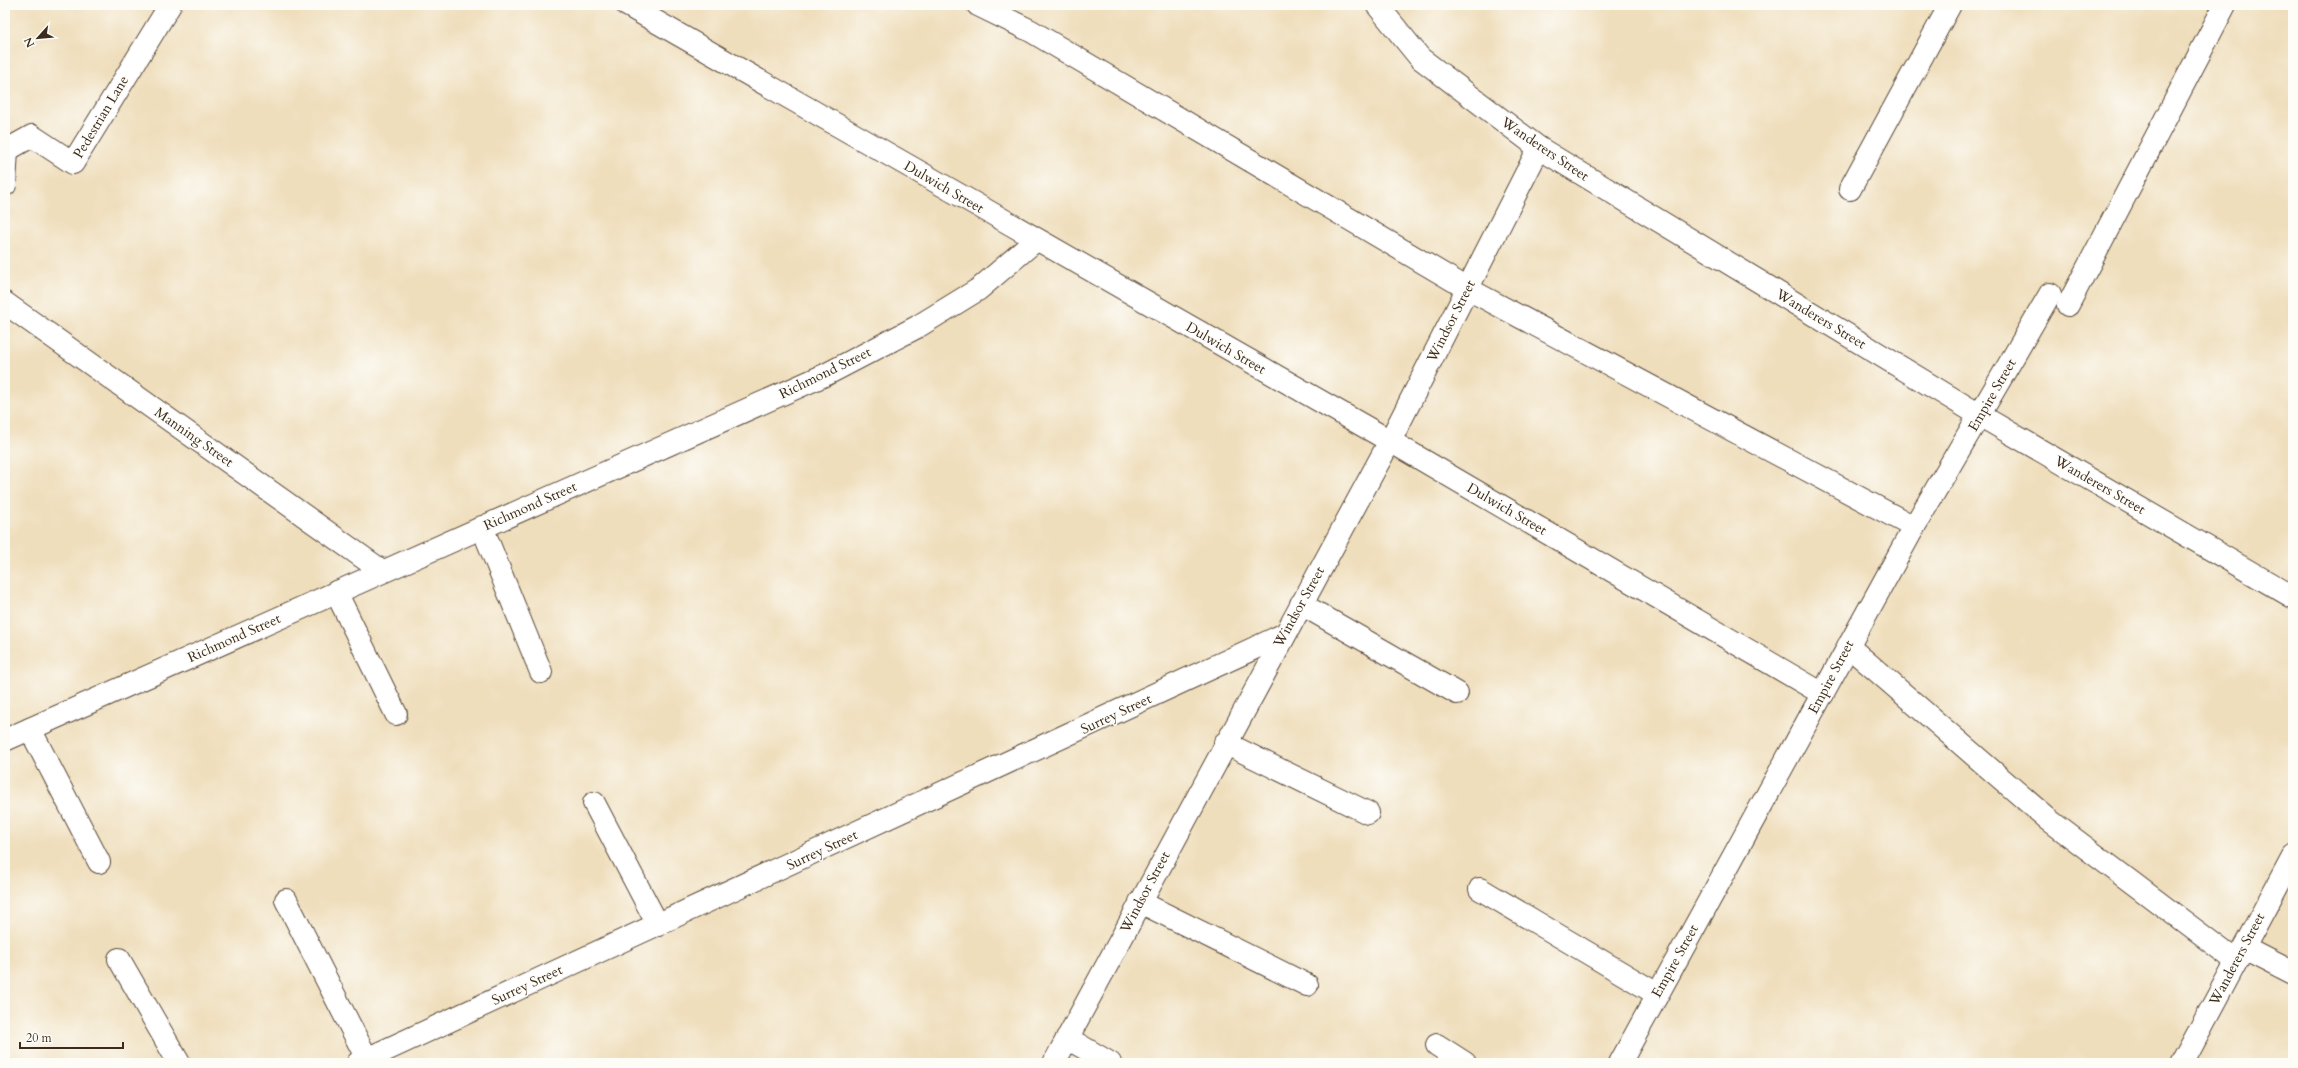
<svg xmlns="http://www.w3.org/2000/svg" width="2298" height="1068" font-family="Cardo,serif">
<rect width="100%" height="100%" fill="#fdfcf7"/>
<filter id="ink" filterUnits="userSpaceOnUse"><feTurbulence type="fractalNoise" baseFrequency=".025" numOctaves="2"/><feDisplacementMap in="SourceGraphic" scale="8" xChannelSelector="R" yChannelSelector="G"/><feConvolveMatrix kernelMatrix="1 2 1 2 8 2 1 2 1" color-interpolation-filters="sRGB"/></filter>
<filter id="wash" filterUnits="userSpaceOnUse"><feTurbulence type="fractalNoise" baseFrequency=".012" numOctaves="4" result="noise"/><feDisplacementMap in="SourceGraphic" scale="16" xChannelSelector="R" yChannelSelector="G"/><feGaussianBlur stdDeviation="0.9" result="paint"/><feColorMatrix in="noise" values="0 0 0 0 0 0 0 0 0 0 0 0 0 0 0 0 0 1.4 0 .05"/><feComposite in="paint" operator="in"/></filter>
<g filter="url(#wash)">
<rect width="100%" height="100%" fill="#efdebc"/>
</g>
<g filter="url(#ink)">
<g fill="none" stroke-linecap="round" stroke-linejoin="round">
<g stroke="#564536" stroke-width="24">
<g id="minor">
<polyline points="627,5 1390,441 1823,694"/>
<polyline points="978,5 1031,31 1468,289 1914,527"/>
<polyline points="1377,5 1420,58 1539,148 1981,416 2293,597"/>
<polyline points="5,147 7,150 5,185"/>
<polyline points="7,150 32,136 73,163 170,5"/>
<polyline points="1850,189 1950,5"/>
<polyline points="5,303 382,571"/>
<polyline points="2068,305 2225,5"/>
<polyline points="482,527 541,672"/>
<polyline points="336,592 396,714"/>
<polyline points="1301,604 1457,693"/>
<polyline points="1848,646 2049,820 2236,961"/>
<polyline points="30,729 99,862"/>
<polyline points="5,740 827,374 917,327 979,289 1036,240"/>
<polyline points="1225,743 1368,813"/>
<polyline points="594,803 658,925"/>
<polyline points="1480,889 1657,994"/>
<polyline points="286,900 367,1059"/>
<polyline points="1140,902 1307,985"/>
<polyline points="2244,948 2293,973"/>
<polyline points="119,959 179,1063"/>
<polyline points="1067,1038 1110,1063"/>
<polyline points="1437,1045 1465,1063"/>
<polyline points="358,1063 1285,634"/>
<polyline points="1054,1063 1390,441 1539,148"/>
<polyline points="1620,1063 1914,527 2050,294"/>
<polyline points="2182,1063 2293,856"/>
</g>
</g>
<use href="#minor" stroke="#fff" stroke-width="22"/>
</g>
</g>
<g text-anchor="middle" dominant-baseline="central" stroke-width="3" stroke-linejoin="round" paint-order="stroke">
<g font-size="14" fill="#3b2a1e" stroke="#fdfcf7">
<text transform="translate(101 117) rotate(-59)">Pedestrian Lane</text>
<text transform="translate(1545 149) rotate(34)">Wanderers Street</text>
<text transform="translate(944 187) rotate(30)">Dulwich Street</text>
<text transform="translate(1821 319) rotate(31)">Wanderers Street</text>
<text transform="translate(1451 321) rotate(-63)">Windsor Street</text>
<text transform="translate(1226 348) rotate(30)">Dulwich Street</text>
<text transform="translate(825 373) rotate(-26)">Richmond Street</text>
<text transform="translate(1992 395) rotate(-60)">Empire Street</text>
<text transform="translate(194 437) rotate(35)">Manning Street</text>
<text transform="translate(2100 485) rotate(30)">Wanderers Street</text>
<text transform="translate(530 506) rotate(-24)">Richmond Street</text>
<text transform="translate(1507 509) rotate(30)">Dulwich Street</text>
<text transform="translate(1299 607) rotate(-61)">Windsor Street</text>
<text transform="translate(234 638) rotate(-24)">Richmond Street</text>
<text transform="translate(1831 677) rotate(-62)">Empire Street</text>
<text transform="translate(1116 714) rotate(-25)">Surrey Street</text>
<text transform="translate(822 850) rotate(-25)">Surrey Street</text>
<text transform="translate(1145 892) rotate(-62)">Windsor Street</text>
<text transform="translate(2237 959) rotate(-62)">Wanderers Street</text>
<text transform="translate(1675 961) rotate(-61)">Empire Street</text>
<text transform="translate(527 985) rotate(-25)">Surrey Street</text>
</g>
</g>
<rect width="2298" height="1068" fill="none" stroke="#fdfcf7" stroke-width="20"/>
<g transform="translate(38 38) rotate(243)" stroke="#fdfcf7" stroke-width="3" paint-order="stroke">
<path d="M0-3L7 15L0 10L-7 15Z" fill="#3b2a1e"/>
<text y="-6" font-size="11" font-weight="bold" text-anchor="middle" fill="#3b2a1e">N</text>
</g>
<path d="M20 1042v6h103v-6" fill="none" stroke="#3b2a1e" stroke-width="2"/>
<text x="26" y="1042" font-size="12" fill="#3b2a1e" stroke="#fdfcf7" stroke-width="3" paint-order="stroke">20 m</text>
</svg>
